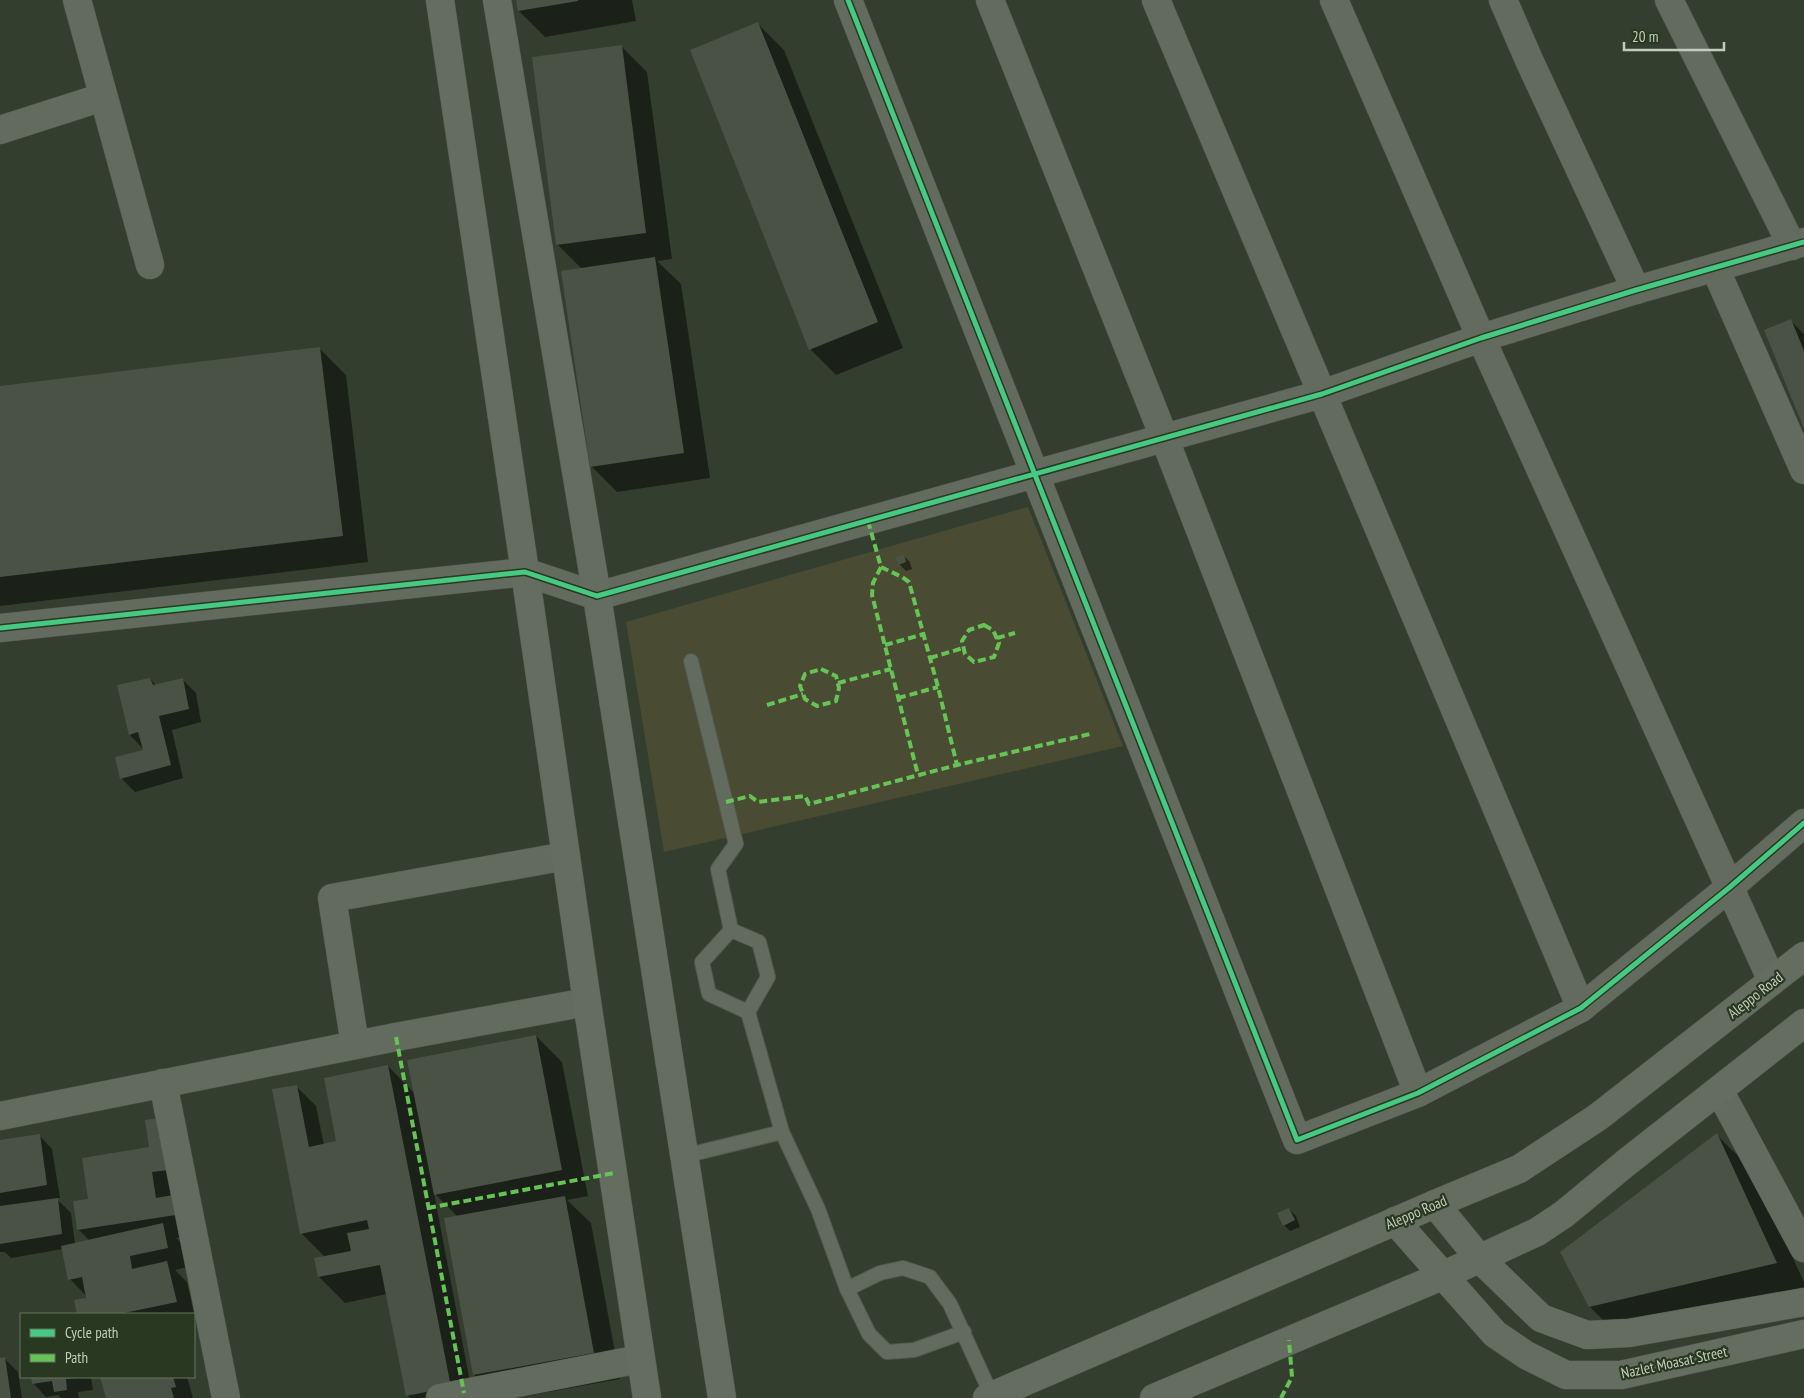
<svg xmlns="http://www.w3.org/2000/svg" width="1804" height="1398" font-family="'PT Sans Narrow',sans-serif">
<rect width="100%" height="100%" fill="#343e2e"/>
<polygon fill="#4a4b33" points="1028,507 1123,746 664,852 626,622"/>
<g fill="#0007">
<polygon points="517,0 632,0 636,21 545,37 519,11"/>
<polygon points="758,24 784,50 903,348 836,375 810,349"/>
<polygon points="621,46 647,72 672,259 657,261 681,284 710,478 617,492 591,466 582,269 558,245"/>
<polygon points="1791,321 1804,334 1804,426"/>
<polygon points="320,349 346,375 368,562 0,606 0,388"/>
<polygon points="904,556 910,562 912,569 906,571 899,564 897,558"/>
<polygon points="150,679 156,685 183,680 196,693 201,722 172,730 183,778 135,792 121,778 145,751 130,735 118,686"/>
<polygon points="536,1036 562,1062 588,1196 567,1200 591,1223 620,1379 515,1398 497,1398 474,1375 458,1217 434,1193 473,1398 410,1398 407,1395 387,1294 345,1303 319,1277 316,1259 325,1257 301,1233 296,1086 316,1106 324,1145 338,1142 388,1066 415,1094"/>
<polygon points="147,1121 195,1235 176,1238 183,1244 188,1267 175,1270 187,1282 196,1322 194,1322 194,1314 79,1314 76,1301 89,1299 70,1279 63,1249 11,1258 5,1252 0,1252 0,1142 39,1135 52,1149 60,1198 56,1198 71,1213 75,1244 90,1241 78,1229 89,1201 150,1148"/>
<polygon points="1717,1135 1753,1171 1804,1282 1804,1302 1626,1343 1590,1307"/>
<polygon points="1289,1209 1296,1216 1300,1227 1290,1231 1284,1225"/>
<polygon points="5,1359 18,1372 22,1398 0,1398 0,1360"/>
<polygon points="32,1377 91,1377 93,1390 78,1392 79,1398 61,1398 58,1395 46,1397 33,1383"/>
<polygon points="102,1377 187,1377 193,1398 108,1398"/>
</g>
<g fill="#495244">
<polygon points="516,0 578,0 578,1 518,11"/>
<polygon points="758,22 878,322 809,350 690,50"/>
<polygon points="622,45 646,233 556,245 532,57"/>
<polygon points="655,257 684,453 590,467 561,271"/>
<polygon points="1791,319 1804,351 1804,429 1764,330"/>
<polygon points="320,347 343,536 0,577 0,386"/>
<polygon points="904,554 906,562 898,565 896,557"/>
<polygon points="150,678 153,685 183,678 189,709 159,716 171,765 120,779 115,757 143,750 138,732 129,735 117,685"/>
<polygon points="536,1035 562,1170 434,1195 407,1060"/>
<polygon points="388,1065 451,1387 406,1396 380,1265 318,1277 314,1258 351,1251 347,1233 369,1229 367,1220 300,1234 272,1089 297,1085 309,1147 336,1141 324,1078"/>
<polygon points="161,1118 169,1170 152,1172 156,1198 173,1195 176,1215 77,1230 73,1201 88,1199 82,1158 149,1147 145,1120"/>
<polygon points="1717,1133 1777,1263 1589,1307 1560,1252"/>
<polygon points="40,1134 47,1185 0,1193 0,1140"/>
<polygon points="565,1196 594,1353 473,1375 444,1218"/>
<polygon points="58,1198 62,1234 0,1244 0,1206"/>
<polygon points="1289,1208 1295,1220 1283,1226 1277,1213"/>
<polygon points="163,1223 168,1248 130,1256 132,1269 167,1261 177,1302 119,1314 77,1314 74,1300 86,1298 82,1277 68,1280 61,1246"/>
<polygon points="5,1357 11,1398 0,1398 0,1358"/>
<polygon points="31,1377 75,1377 76,1378 66,1379 67,1390 54,1392 52,1381 32,1384"/>
<polygon points="100,1377 173,1377 176,1387 171,1388 174,1398 106,1398"/>
</g>
<g fill="none" stroke-linecap="round" stroke-linejoin="round">
<g stroke="#51584d" stroke-width="16">
<g id="service">
<polyline points="691,661 736,844 718,869 731,930 759,942 768,977 748,1012 782,1132"/>
<polyline points="731,930 702,962 709,994 748,1012"/>
<polyline points="684,1156 782,1132 818,1209 847,1289 869,1334 887,1352 914,1350 964,1332"/>
<polyline points="847,1289 880,1273 903,1268 930,1277 950,1304 992,1396"/>
</g>
</g>
<g stroke="#51584d" stroke-width="29">
<g id="minor">
<polyline points="77,0 150,265"/>
<polyline points="848,0 1297,1140 1418,1093 1581,1008 1730,887 1804,823"/>
<polyline points="990,0 1164,437 1418,1093"/>
<polyline points="1156,0 1581,1008"/>
<polyline points="1334,0 1481,338 1772,981"/>
<polyline points="1503,0 1529,60 1636,290"/>
<polyline points="1669,0 1792,246"/>
<polyline points="0,130 103,97"/>
<polyline points="1715,268 1804,470"/>
<polyline points="355,1045 332,898 566,856"/>
<polyline points="163,1083 226,1398"/>
<polyline points="1719,1090 1804,1248"/>
<polyline points="0,1116 396,1037 587,1002"/>
<polyline points="440,1398 640,1359"/>
</g>
</g>
<g stroke="#51584d" stroke-width="29">
<polyline id="tertiary" points="0,628 525,572 597,596 1322,394 1481,338 1636,290 1804,242"/>
</g>
<g stroke="#515a4c" stroke-width="29">
<g id="primary">
<polyline points="440,0 525,572 587,1002 647,1398"/>
<polyline points="497,0 597,596 722,1398"/>
<polyline points="1435,1204 1480,1259 1541,1318 1587,1335 1629,1333 1804,1302"/>
<polyline points="1395,1221 1495,1334 1526,1355 1566,1375 1621,1375 1804,1334"/>
<polyline points="987,1398 1435,1204 1519,1169 1598,1117 1804,956"/>
<polyline points="1154,1398 1442,1276 1537,1232 1564,1214 1627,1162 1804,1023"/>
</g>
</g>
<use href="#service" stroke="#636b5f" stroke-width="14"/>
<use href="#minor" stroke="#636b5f" stroke-width="28"/>
<use href="#tertiary" stroke="#636b5f" stroke-width="28"/>
<use href="#primary" stroke="#656d61" stroke-width="28"/>
<g stroke="#66c356" stroke-width="4" stroke-dasharray="8 4" stroke-linecap="butt">
<polyline points="868,521 881,567 873,583 872,595 918,775"/>
<polyline points="881,567 902,577 909,582 938,687 957,765"/>
<polygon points="984,625 993,630 999,643 994,657 974,662 965,654 962,641 969,630"/>
<polyline points="997,638 1015,633"/>
<polyline points="885,645 924,634"/>
<polyline points="930,658 963,648"/>
<polygon points="821,669 836,676 839,688 836,701 817,706 805,699 800,686 805,674"/>
<polyline points="838,683 891,669"/>
<polyline points="898,698 938,687"/>
<polyline points="767,705 803,694"/>
<polyline points="726,802 750,796 758,802 805,796 809,804 957,765 1090,734"/>
<polyline points="396,1037 464,1393"/>
<polyline points="428,1208 614,1173"/>
<polyline points="1281,1398 1292,1377 1289,1340"/>
</g>
<g stroke="#293921" stroke-width="8">
<g id="cycleway">
<polyline points="848,0 1297,1140 1418,1093 1581,1008 1730,887 1804,823"/>
<polyline points="0,628 525,572 597,596 1322,394 1481,338 1636,290 1804,242"/>
</g>
</g>
<use href="#cycleway" stroke="#46c982" stroke-width="5"/>
</g>
<g text-anchor="middle" dominant-baseline="central" stroke-width="4.5" stroke-linejoin="round" paint-order="stroke">
<g font-size="15" fill="#c0cdba" stroke="#293921">
<text transform="translate(1755 995) rotate(-38)">Aleppo Road</text>
<text transform="translate(1416 1212) rotate(-23)">Aleppo Road</text>
<text transform="translate(1674 1362) rotate(-12)">Nazlet Moasat Street</text>
</g>
</g>
<rect x="20" y="1313" width="175" height="65" fill="#293921" stroke="#65745e"/>
<rect x="30" y="1329" width="25" height="8" fill="#46c982" stroke="#65745e"/>
<text x="65" y="1338" font-size="15" fill="#c0cdba">Cycle path</text>
<rect x="30" y="1354" width="25" height="8" fill="#66c356" stroke="#65745e"/>
<text x="65" y="1363" font-size="15" fill="#c0cdba">Path</text>
<path d="M1624 42v8h100v-8" fill="none" stroke="#c0cdba" stroke-width="2.5"/>
<text x="1632" y="42" font-size="15" fill="#c0cdba" stroke="#293921" stroke-width="4" paint-order="stroke">20 m</text>
</svg>
